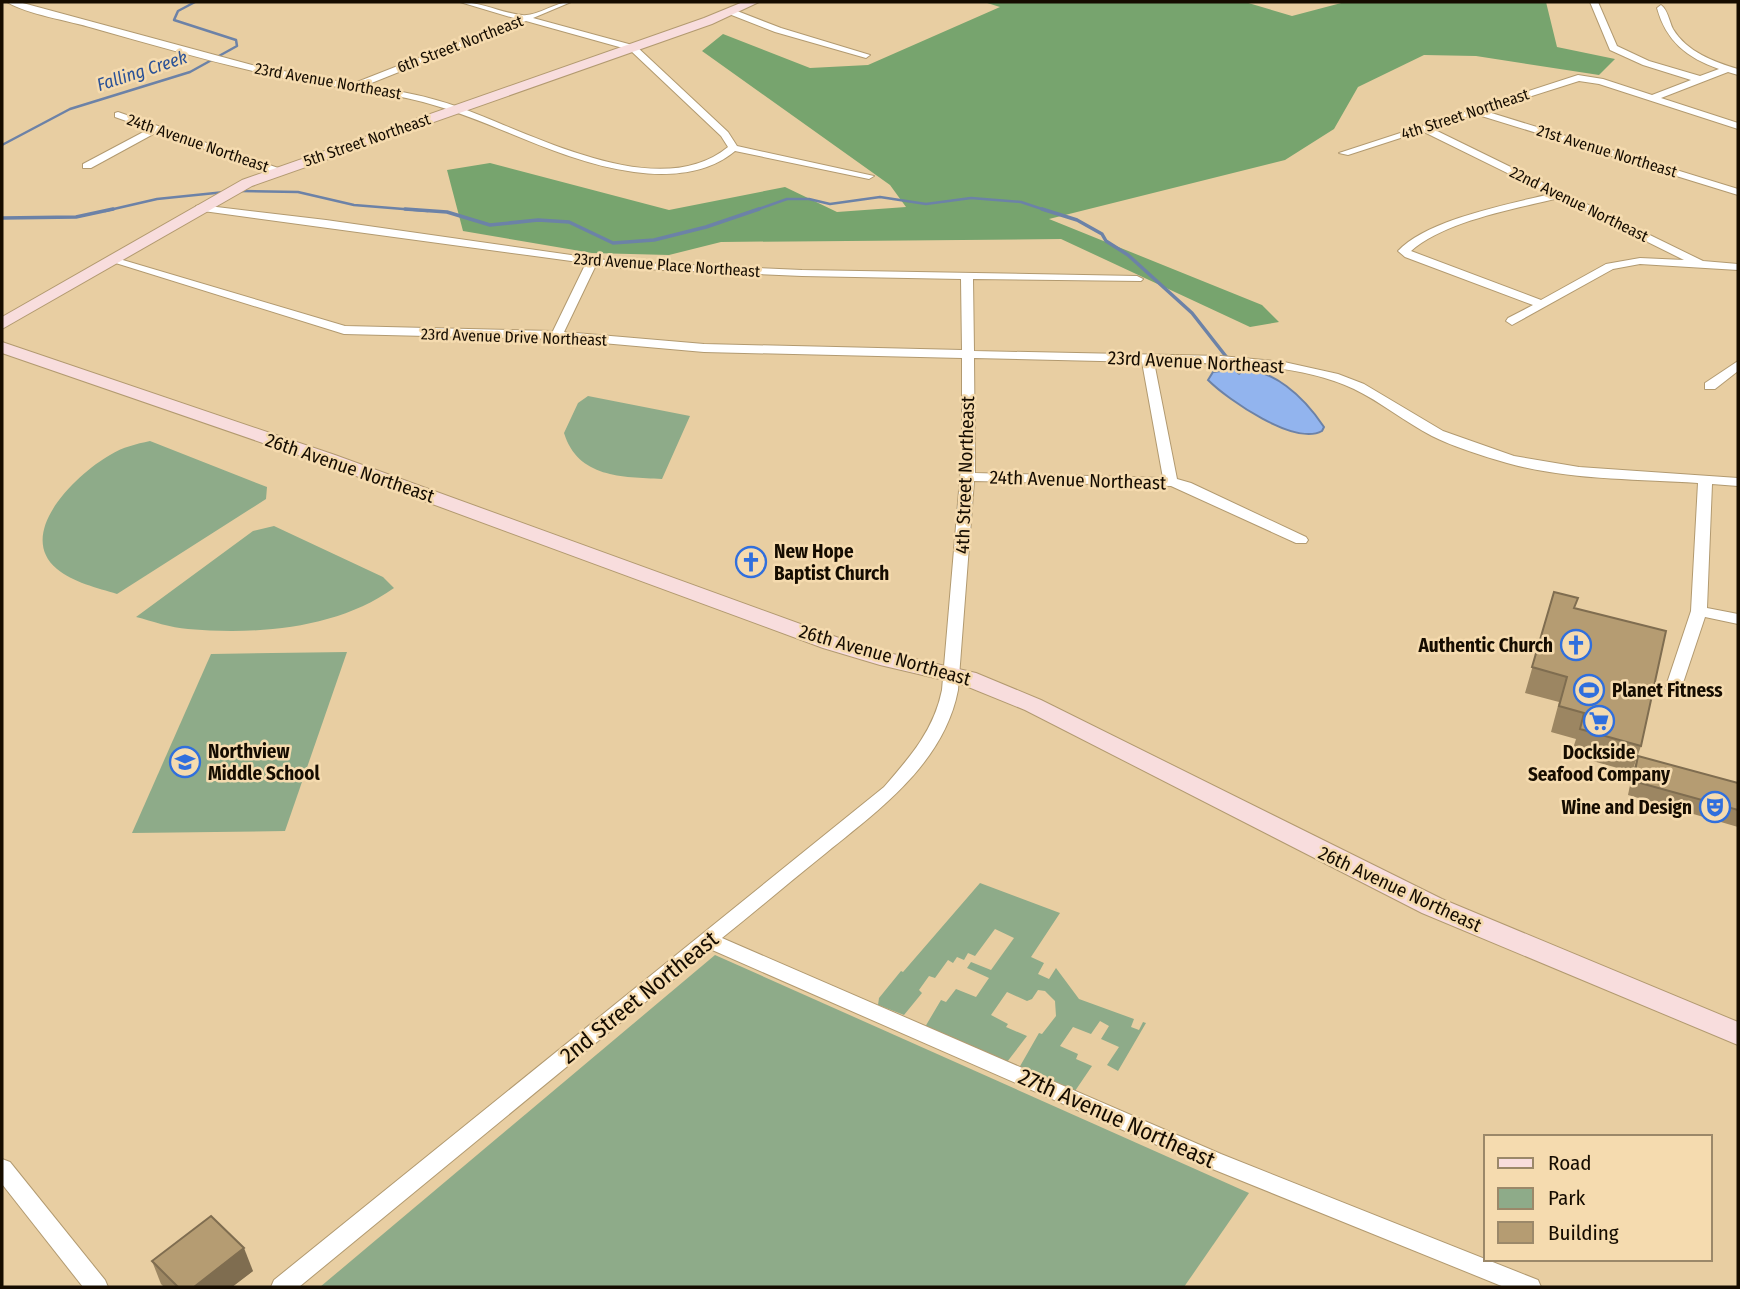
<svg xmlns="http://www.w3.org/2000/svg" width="1740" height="1289" font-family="'Fira Sans Condensed',sans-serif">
<rect width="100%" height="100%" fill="#e8cea2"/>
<g fill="#8eab89">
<path d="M588 396 690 416 662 479C622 477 578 478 564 433L578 403Z"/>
<path d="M150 441 267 487 266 499 117 594C98 588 72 582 57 569 14 533 78 473 110 455 123 447 136 444 150 441Z"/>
<path d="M274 526 383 577 394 588C337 629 256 635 188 629 171 628 152 621 136 617L253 531Z"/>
<polygon points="347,652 285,831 132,833 211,654"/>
<polygon points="980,883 1060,913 1031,957 1044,963 1038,974 1049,979 1056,968 1079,999 1134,1019 1131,1027 1139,1030 1143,1022 1146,1023 1118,1071 1107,1065 1119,1047 1101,1039 1109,1026 1100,1021 1091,1034 1073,1027 1060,1046 1078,1054 1076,1059 1092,1066 1075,1091 1019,1068 1039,1033 1042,1034 1056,1016 1055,1001 1045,991 1038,990 1032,999 1027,1001 1007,992 991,1015 1008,1024 1006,1027 1027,1036 1007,1062 925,1027 941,1000 946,1002 956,989 976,997 989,978 967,968 971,962 991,970 1014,938 995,929 975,956 968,953 964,960 957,957 953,963 948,960 935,978 929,976 919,990 922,993 904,1015 878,1005 879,998 901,971 903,972"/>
<polygon points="715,955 1249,1193 1184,1287 320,1287"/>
</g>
<polygon fill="#77a46e" points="984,2 1245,2 1292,16 1345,2 1546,2 1557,47 1615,59 1599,75 1476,56 1424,55 1358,87 1334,129 1285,160 1049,219 1262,305 1279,322 1250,327 1061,239 721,242 669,255 592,253 463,231 447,170 490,163 669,210 785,187 837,212 906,207 890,185 702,51 723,34 810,68 868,65 1000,7"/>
<path fill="#92b4ee" stroke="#6c82a7" stroke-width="2" d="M1235 369C1273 367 1304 397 1324 427L1322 431C1295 446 1228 400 1208 380L1213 372Z"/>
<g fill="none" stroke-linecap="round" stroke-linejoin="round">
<g stroke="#6c82a7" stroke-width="2.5">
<polyline points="2,145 70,109 190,72 237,46 236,40 174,20 178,11 195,2"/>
<polyline points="241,191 298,192 354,205 428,211"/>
<polyline points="105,211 157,199 225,192"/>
<polyline points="753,211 787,199 809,199 830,204 880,197 926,204 971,198 1021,202 1048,211"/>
</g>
<g stroke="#6c82a7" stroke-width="3.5">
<polyline points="405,209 447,212 490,225 538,220 569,222 613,243 654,240 706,227 759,209"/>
<polyline points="1042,209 1077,220 1102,234 1106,241 1128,255 1192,313 1239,373"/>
<polyline points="2,218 76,217 113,209"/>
</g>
<g stroke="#b29a70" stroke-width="2">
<g id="street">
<path d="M7 2H19L252 65 352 84 517 19 460 2C482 2 501 13 522 15 537 17 554 2 571 2L533 18 636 46 728 132 737 146 874 176 869 179 735 151C708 174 668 177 634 172 559 162 495 121 423 102 379 90 332 88 288 79 222 65 157 46 93 28 70 21 26 14 7 2ZM526 21 630 50 721 136 728 147C658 205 530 132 458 107 428 96 396 90 364 86Z"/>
<path d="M1590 2H1598L1617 46 1649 61 1700 76 1719 69C1687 58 1666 41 1657 8L1661 5C1668 10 1669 21 1673 29 1687 52 1714 62 1738 69V75L1728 72 1661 98 1738 123V129L1599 84 1579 81 1485 111 1738 189V195L1475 114 1431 128 1703 261 1738 264V270L1640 264 1613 269 1512 325 1506 321 1508 318 1533 305 1405 257 1398 251C1426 220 1509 204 1550 194L1422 131 1348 155 1339 153 1578 75 1603 79 1652 95 1691 80 1643 65 1610 50ZM1559 198 1684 260 1640 258 1606 264 1541 300 1411 251C1445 221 1514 209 1559 198Z"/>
<polygon points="732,9 781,28 870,55 866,58 775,32 729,14 728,12"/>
<polygon points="118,112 281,169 282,171 273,173 157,132 91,168 83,168 83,164 149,129 115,117 115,113"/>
<path d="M200 205 326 220 620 262 802 270 1137 276 1143 279 1141 281 973 279 974 351 1221 356 1284 362 1338 374 1364 384 1443 431 1514 456 1579 467 1738 478V486L1712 484 1707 608 1738 614V624L1705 617 1681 689 1673 694 1665 689 1691 611 1698 483C1636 479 1566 480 1507 463 1483 456 1454 447 1432 436 1405 422 1381 402 1354 389 1294 361 1219 364 1154 362L1177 479 1191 483 1306 537 1308 540 1306 543H1296L1171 486 974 481 958 690C944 763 880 809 826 853 791 881 757 910 722 938L1221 1154 1538 1280 1541 1287H1504L1205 1166 710 949 299 1287H271L274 1280 884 787C910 757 934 730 942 690L962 456V358L704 352 557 339 344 334 106 260 116 258 345 326 553 331 586 263 196 210V206ZM596 265 620 268 802 276 961 279 962 350 704 344 564 332ZM974 358 1142 362 1163 478 975 473Z"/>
<polygon points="1738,361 1738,371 1715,389 1705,389 1705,383"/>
<polygon points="2,1159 10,1162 105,1280 108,1287 83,1287 2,1184"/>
</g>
</g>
<g stroke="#b29a70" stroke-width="2">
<g id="secondary">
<polygon points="743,2 759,2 712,24 252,186 2,329 2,317 242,180 704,18"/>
<polygon points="2,342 335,455 839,638 893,654 976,673 1041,700 1442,899 1738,1022 1738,1045 1422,913 1025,710 961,684 880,665 823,648 321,463 2,353"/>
</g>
</g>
<use href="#street" fill="#fff" fill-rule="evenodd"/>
<use href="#secondary" fill="#f8dddd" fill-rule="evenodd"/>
</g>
<g fill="#9c8662">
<polygon points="1554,592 1578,598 1574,608 1641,746 1632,772 1571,755 1576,739 1551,732 1559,702 1525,693"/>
<polygon points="1638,756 1738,783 1738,827 1628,795 1633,770"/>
<polygon points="152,1261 253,1271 232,1287 164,1287 161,1284"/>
</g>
<polygon fill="#7f6d50" points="244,1248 253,1271 232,1287 194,1287"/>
<g fill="#b59c72" stroke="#7f6d50" stroke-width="2">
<polygon points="1554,592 1578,598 1574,608 1666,631 1641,746 1580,729 1584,713 1559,706 1567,677 1532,667"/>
<polygon points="1638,756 1738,783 1738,810 1633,781"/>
<polygon points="211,1216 244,1248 194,1287 178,1287 152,1261"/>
</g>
<defs>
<g id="church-ring" transform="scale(1.575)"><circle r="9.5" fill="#f5dbaf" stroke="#306fdd" stroke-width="1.5"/><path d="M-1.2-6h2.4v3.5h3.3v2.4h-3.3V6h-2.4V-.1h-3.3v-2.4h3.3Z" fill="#306fdd"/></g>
<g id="stadium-ring" transform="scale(1.575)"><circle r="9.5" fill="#f5dbaf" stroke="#306fdd" stroke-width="1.5"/><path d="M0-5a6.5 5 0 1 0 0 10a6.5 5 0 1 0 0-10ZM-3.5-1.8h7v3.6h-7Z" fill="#306fdd"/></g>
<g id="supermarket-ring" transform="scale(1.575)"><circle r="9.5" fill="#f5dbaf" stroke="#306fdd" stroke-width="1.5"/><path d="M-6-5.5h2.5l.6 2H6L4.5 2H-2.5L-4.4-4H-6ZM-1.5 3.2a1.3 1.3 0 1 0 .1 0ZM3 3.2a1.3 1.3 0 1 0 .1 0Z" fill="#306fdd"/></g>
<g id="school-ring" transform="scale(1.575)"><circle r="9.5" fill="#f5dbaf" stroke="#306fdd" stroke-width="1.5"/><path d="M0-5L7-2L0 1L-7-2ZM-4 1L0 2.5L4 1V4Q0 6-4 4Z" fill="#306fdd"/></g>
<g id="theatre-ring" transform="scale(1.575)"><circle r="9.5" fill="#f5dbaf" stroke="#306fdd" stroke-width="1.5"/><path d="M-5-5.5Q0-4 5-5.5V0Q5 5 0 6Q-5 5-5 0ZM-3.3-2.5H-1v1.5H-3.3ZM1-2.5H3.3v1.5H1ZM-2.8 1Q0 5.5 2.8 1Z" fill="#306fdd"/></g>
</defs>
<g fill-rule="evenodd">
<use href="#church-ring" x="751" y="562"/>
<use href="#church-ring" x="1576" y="645"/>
<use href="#stadium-ring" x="1589" y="690"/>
<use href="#supermarket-ring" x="1599" y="721"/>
<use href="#school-ring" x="185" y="762"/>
<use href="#theatre-ring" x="1715" y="807"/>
</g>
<g text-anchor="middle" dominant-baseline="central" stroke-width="5" stroke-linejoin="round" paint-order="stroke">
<g font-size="16" fill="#150c00" stroke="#f5dbaf">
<text transform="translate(460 44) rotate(-21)">6th Street Northeast</text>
<text transform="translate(328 81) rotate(10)">23rd Avenue Northeast</text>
<text transform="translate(1465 114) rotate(-18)">4th Street Northeast</text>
<text transform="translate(367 140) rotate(-19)">5th Street Northeast</text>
<text transform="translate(198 143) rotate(19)">24th Avenue Northeast</text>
<text transform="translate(1607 151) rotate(17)">21st Avenue Northeast</text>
<text transform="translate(1579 204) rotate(26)">22nd Avenue Northeast</text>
<text transform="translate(667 265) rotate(4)">23rd Avenue Place Northeast</text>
<text transform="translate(514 337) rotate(2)">23rd Avenue Drive Northeast</text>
</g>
<g font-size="18" font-style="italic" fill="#2b5297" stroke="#f5dbaf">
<text transform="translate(142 71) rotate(-18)">Falling Creek</text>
</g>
<g font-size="19" fill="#150c00" stroke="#f5dbaf">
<text transform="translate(1196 362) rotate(3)">23rd Avenue Northeast</text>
<text transform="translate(350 468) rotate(19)">26th Avenue Northeast</text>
<text transform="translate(965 475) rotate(-88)">4th Street Northeast</text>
<text transform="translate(1078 480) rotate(2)">24th Avenue Northeast</text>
<text transform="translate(885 655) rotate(16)">26th Avenue Northeast</text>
<text transform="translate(1400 889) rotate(25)">26th Avenue Northeast</text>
</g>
<g font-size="19" font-weight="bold" fill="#150c00" stroke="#f5dbaf" text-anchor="start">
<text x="774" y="551">New Hope<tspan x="774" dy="22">Baptist Church</tspan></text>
<text x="1553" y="645" text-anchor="end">Authentic Church</text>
<text x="1612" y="690">Planet Fitness</text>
<text x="208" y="751">Northview<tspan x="208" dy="22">Middle School</tspan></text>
<text x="1599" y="752" text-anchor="middle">Dockside<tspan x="1599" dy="22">Seafood Company</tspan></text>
<text x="1692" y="807" text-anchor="end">Wine and Design</text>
</g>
<g font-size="23" fill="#150c00" stroke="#f5dbaf">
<text transform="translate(639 997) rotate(-39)">2nd Street Northeast</text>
<text transform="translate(1117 1118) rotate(24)">27th Avenue Northeast</text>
</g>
</g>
<rect width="1740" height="1289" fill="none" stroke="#150c00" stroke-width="7"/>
<rect x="1484" y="1135" width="228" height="126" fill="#f5dbaf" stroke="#9b8869" stroke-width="2"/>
<rect x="1498" y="1158" width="35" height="10" fill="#f8dddd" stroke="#9b8869" stroke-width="2"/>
<text x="1548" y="1170" font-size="21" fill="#150c00">Road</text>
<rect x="1498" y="1188" width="35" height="21" fill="#8eab89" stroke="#9b8869" stroke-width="2"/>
<text x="1548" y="1205" font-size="21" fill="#150c00">Park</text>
<rect x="1498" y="1222" width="35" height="21" fill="#b59c72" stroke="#9b8869" stroke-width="2"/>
<text x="1548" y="1240" font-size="21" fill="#150c00">Building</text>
</svg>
